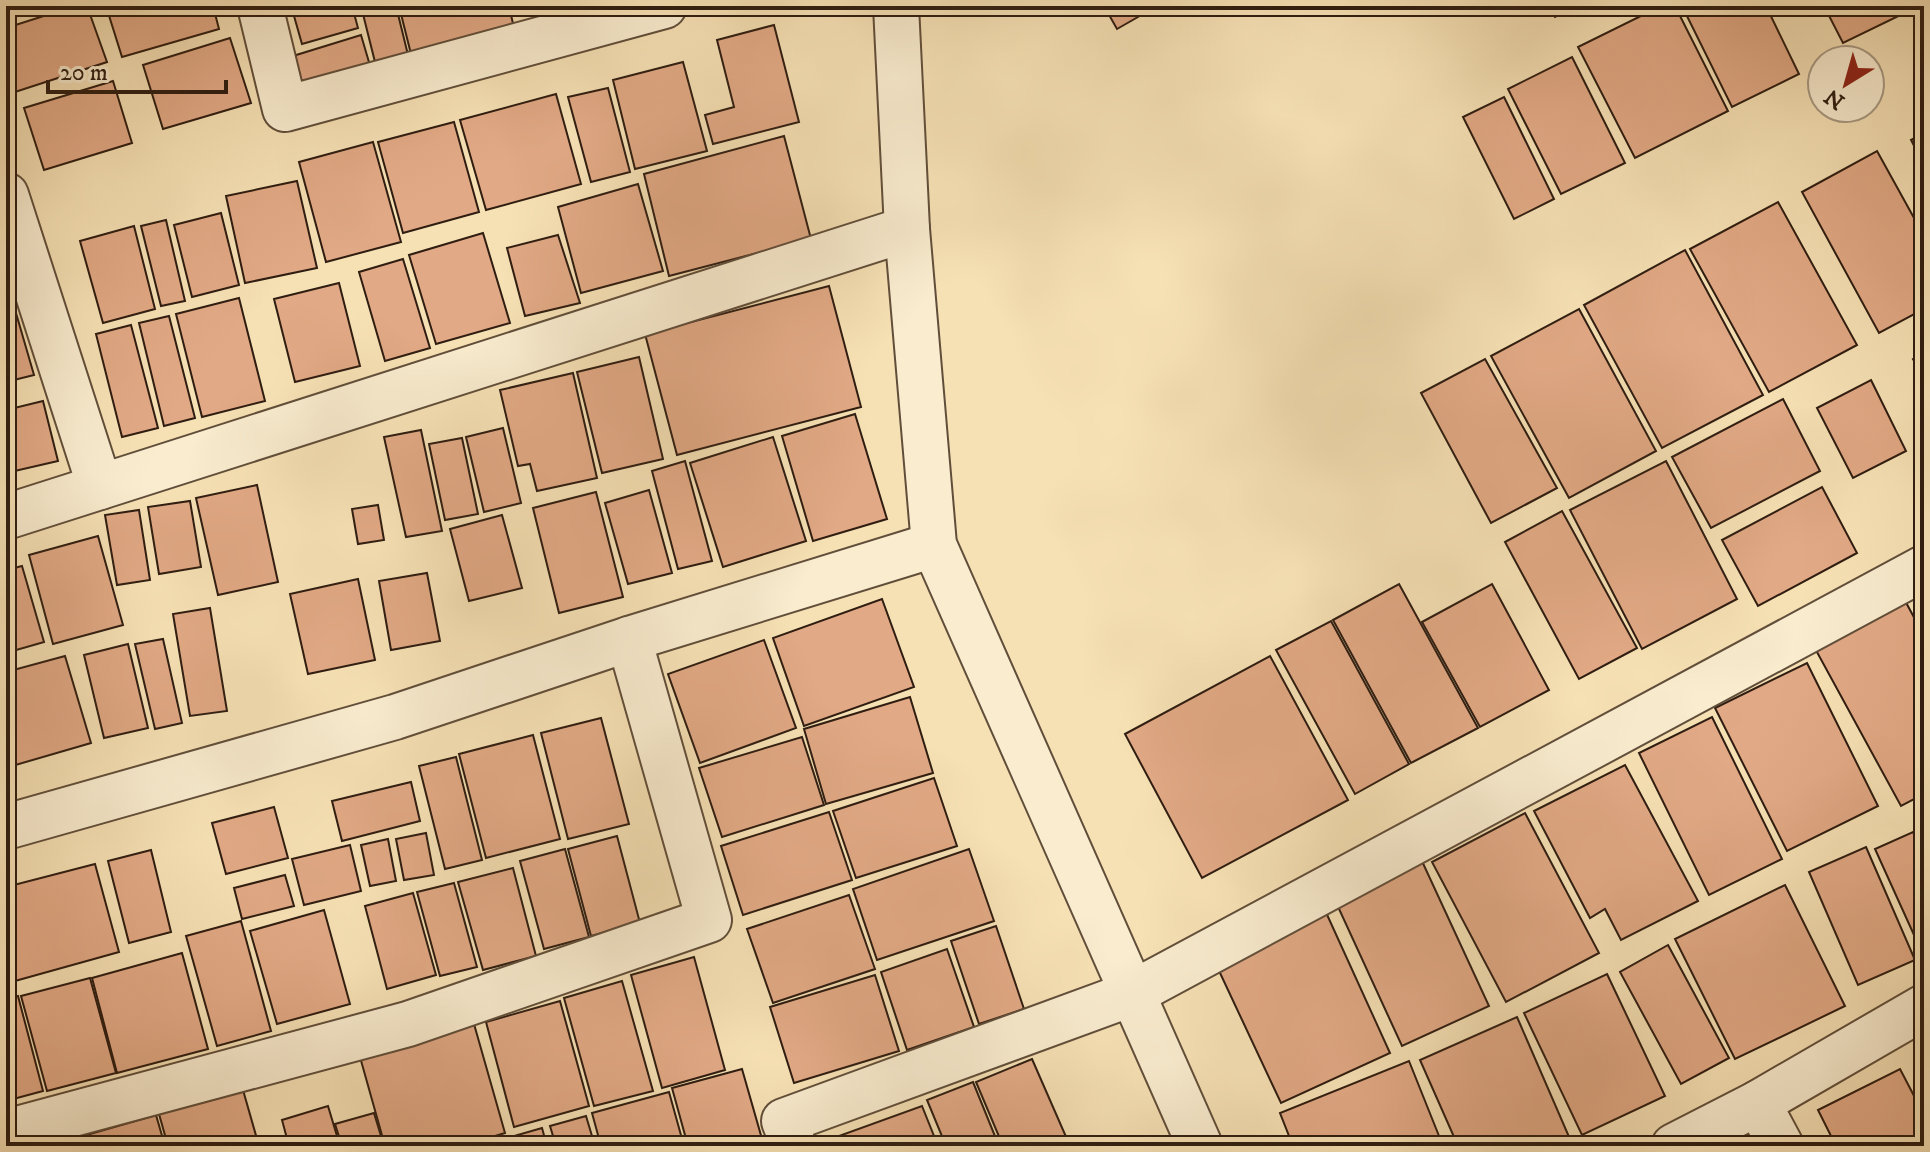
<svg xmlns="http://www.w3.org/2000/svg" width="1930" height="1152" font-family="'IM FELL DW Pica',serif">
<rect width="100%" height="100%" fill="#f6e1b5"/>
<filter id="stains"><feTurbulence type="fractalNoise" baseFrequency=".0025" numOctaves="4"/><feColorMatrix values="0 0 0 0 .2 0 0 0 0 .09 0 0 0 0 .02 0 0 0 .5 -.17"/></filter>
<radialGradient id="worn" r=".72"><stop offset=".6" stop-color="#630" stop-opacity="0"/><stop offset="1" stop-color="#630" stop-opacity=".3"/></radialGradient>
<g fill="#e1a985" stroke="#2f1d11" stroke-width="2">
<polygon points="75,6 87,6 107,62 15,92 6,66 6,28"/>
<polygon points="106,6 213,6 219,29 122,57"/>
<polygon points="304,6 352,6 358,28 302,44 292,9"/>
<polygon points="361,6 396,6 409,59 376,66"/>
<polygon points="399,6 509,6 514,28 411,54"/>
<polygon points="1104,6 1157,6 1117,29"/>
<polygon points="1549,6 1577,6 1555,17"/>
<polygon points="1661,6 1675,6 1728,111 1635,158 1578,47"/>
<polygon points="1682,6 1766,6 1799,74 1732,107"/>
<polygon points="1824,6 1919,6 1843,43"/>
<polygon points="774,25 799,122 713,144 705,115 734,107 717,40"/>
<polygon points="361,35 371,69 304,90 293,56"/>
<polygon points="230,38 251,103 163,129 143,65"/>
<polygon points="1572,57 1625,163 1561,194 1508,89"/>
<polygon points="683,62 707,151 635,169 613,80"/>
<polygon points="113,81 132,143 44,170 24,108"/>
<polygon points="608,88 630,172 591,182 568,97"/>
<polygon points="556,94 581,184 486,210 460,120"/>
<polygon points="1504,97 1554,199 1514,219 1463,117"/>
<polygon points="454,122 479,212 403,233 378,142"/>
<polygon points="1924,133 1924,165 1911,140"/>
<polygon points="784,136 811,239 669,276 644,174"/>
<polygon points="373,142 401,242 326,262 299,162"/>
<polygon points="1877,151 1924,236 1924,309 1879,333 1802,192"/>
<polygon points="297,181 317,268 245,283 226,196"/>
<polygon points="638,184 663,271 581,293 558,207"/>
<polygon points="1778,202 1857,345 1769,392 1690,249"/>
<polygon points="221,213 239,285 192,297 174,225"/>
<polygon points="166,220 185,301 161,306 141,226"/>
<polygon points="134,226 155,309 103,323 80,241"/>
<polygon points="483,233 510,323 436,344 409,255"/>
<polygon points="558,235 580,303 525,316 507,248"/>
<polygon points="1685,250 1763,395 1662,448 1584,305"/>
<polygon points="403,259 430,348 385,361 359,272"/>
<polygon points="6,278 13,303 6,305"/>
<polygon points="339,283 360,366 295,382 274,299"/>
<polygon points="829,286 861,407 677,455 645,334"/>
<polygon points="239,298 265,401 202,417 176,314"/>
<polygon points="1579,309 1656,451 1569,498 1491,356"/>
<polygon points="16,313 34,375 6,382 6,315"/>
<polygon points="169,316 195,418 164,426 139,323"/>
<polygon points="131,325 158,428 122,437 96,334"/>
<polygon points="1924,353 1924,377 1913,359"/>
<polygon points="639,357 663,459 602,473 577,372"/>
<polygon points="1485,359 1557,488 1491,523 1421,393"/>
<polygon points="573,373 597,478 537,491 530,464 518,466 500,390"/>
<polygon points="1871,380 1906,451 1853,478 1817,408"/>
<polygon points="1783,399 1820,471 1711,528 1672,457"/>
<polygon points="43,401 58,461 6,473 6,410"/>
<polygon points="855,414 887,519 813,541 782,436"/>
<polygon points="503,428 521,503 484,512 466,437"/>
<polygon points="421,430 442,531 406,537 384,437"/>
<polygon points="773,437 806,541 723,567 690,463"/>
<polygon points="462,438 478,514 445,520 429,444"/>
<polygon points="685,461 712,561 678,569 652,471"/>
<polygon points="1666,461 1737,599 1642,649 1570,510"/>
<polygon points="257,485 278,582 218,595 196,498"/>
<polygon points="1822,487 1857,553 1758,606 1722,540"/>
<polygon points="649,490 672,573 628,584 605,503"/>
<polygon points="596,492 623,597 559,613 533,508"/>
<polygon points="190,501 201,567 159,574 148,507"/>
<polygon points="378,505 384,540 358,544 352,509"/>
<polygon points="139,510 150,580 117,585 105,515"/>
<polygon points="1562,511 1637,648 1579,679 1505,542"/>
<polygon points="502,515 522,588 469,601 450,529"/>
<polygon points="98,536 123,625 53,644 29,555"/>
<polygon points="22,566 44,642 6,653 6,570"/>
<polygon points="427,573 440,641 391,650 379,581"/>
<polygon points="358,579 375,660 308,674 290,594"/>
<polygon points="1399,584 1478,728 1411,763 1333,620"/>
<polygon points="1492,584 1549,690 1480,727 1422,622"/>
<polygon points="1902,595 1924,636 1924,794 1901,806 1812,643"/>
<polygon points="882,599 914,687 804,726 773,638"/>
<polygon points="210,608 227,711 190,716 173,614"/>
<polygon points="1331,621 1409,764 1355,794 1276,650"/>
<polygon points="163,639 182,723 155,729 135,644"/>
<polygon points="764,640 796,728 700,763 668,674"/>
<polygon points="128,644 148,728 104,738 84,655"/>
<polygon points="65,656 91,743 12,766 6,747 6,672"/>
<polygon points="1270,656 1348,800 1202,878 1125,734"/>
<polygon points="1807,663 1878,806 1787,851 1715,708"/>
<polygon points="910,697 933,773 826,804 804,729"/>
<polygon points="1712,717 1782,859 1709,895 1639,753"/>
<polygon points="601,718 629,824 568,839 541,733"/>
<polygon points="533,735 560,839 486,858 459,754"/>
<polygon points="802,737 824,805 722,837 699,768"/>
<polygon points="456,757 482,860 445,869 419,766"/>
<polygon points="1625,765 1698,901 1621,940 1605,909 1590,918 1534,811"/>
<polygon points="934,778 957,846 856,878 833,811"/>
<polygon points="411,782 420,821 342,841 332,801"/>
<polygon points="274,807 288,858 226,874 212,823"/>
<polygon points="829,812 852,880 743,915 721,846"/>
<polygon points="1525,813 1599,953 1506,1002 1432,862"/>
<polygon points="1924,826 1924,843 1917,829"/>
<polygon points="1913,832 1924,856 1924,957 1875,849"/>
<polygon points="426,833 434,875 404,880 396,839"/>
<polygon points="617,836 640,923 591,936 568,849"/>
<polygon points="388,839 396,881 370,886 361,845"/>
<polygon points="350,845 361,891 304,905 292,859"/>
<polygon points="1866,847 1915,960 1858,985 1809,872"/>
<polygon points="565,849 589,937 544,949 520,861"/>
<polygon points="969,849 994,921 877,960 853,889"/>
<polygon points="151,850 171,932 129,943 108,861"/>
<polygon points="1421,859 1489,1006 1402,1046 1334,898"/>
<polygon points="95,864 119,952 15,981 6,947 6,887"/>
<polygon points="513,868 536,956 483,970 458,882"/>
<polygon points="285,875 294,906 242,919 234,888"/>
<polygon points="454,883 477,967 440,976 417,892"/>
<polygon points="1785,885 1845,1006 1735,1059 1675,939"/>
<polygon points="413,893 436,975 387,989 365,906"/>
<polygon points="849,895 875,969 773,1003 747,929"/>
<polygon points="1324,908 1390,1053 1281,1103 1213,958"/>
<polygon points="324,910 350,1004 277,1024 250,931"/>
<polygon points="241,921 271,1031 217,1046 186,936"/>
<polygon points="996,926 1024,1009 979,1024 951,941"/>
<polygon points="1668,945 1729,1058 1681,1084 1620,972"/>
<polygon points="947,949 974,1027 907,1050 881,972"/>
<polygon points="182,953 208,1049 117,1073 92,978"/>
<polygon points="694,957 725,1070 662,1088 631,975"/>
<polygon points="1607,974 1665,1096 1582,1135 1524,1013"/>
<polygon points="875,975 899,1051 794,1083 770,1007"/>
<polygon points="90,978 116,1073 47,1091 21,996"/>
<polygon points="622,981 653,1091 594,1106 564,998"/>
<polygon points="18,996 43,1091 6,1101 6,999"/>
<polygon points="560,1001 589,1106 514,1127 486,1022"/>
<polygon points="1517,1017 1573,1146 1458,1146 1420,1060"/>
<polygon points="474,1024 505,1133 462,1146 385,1146 360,1057"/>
<polygon points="1032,1059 1067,1139 1051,1146 1003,1146 976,1082"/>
<polygon points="1409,1061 1443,1146 1293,1146 1280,1113"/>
<polygon points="742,1069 764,1146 688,1146 672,1088"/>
<polygon points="1900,1069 1924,1115 1924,1146 1836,1146 1818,1110"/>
<polygon points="973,1082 999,1146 946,1146 927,1100"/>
<polygon points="243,1090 259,1146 168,1146 159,1114"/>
<polygon points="669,1092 684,1146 601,1146 592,1113"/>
<polygon points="328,1106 340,1146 289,1146 282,1120"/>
<polygon points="922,1106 938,1146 827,1146 825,1141"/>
<polygon points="374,1113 384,1146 342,1146 335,1124"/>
<polygon points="156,1115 165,1146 86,1146 83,1136"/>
<polygon points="586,1116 595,1146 556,1146 550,1126"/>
<polygon points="542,1128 547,1146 479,1146"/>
</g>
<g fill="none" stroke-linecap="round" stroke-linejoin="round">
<g stroke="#614e3a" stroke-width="48">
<g id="minor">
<polyline points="260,6 285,109 664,6"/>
<polyline points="896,6 907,229 934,545 1200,1146"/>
<polyline points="6,195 100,487 907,229"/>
<polyline points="6,517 100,487"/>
<polyline points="6,827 395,717 629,639 934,545"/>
<polyline points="1758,1103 1924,1007"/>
<polyline points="6,1132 408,1024 709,920 629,639"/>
<polyline points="794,1146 784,1121 1131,994 1924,568"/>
<polyline points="1674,1146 1758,1103 1781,1146"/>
</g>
</g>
<use href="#minor" stroke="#f9eccf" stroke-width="44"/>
</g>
<rect width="1930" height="1152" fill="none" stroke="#f6e1b5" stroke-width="32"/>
<rect x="8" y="8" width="1914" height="1136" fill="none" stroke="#2f1d11" stroke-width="4"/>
<rect x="16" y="16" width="1898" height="1120" fill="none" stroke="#2f1d11" stroke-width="2"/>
<g transform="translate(1846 84) rotate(217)"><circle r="38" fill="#f9eccf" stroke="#a89983" stroke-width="2"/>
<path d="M0-6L14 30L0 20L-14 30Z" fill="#8f2418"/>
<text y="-12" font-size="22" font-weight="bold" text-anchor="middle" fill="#2f1d11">N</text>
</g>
<path d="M48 80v12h178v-12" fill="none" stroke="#2f1d11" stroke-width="4"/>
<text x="60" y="80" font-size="24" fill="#2f1d11" stroke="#f9eccf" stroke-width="6" paint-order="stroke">20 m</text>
<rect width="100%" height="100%" filter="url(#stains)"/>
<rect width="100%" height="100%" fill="url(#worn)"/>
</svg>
